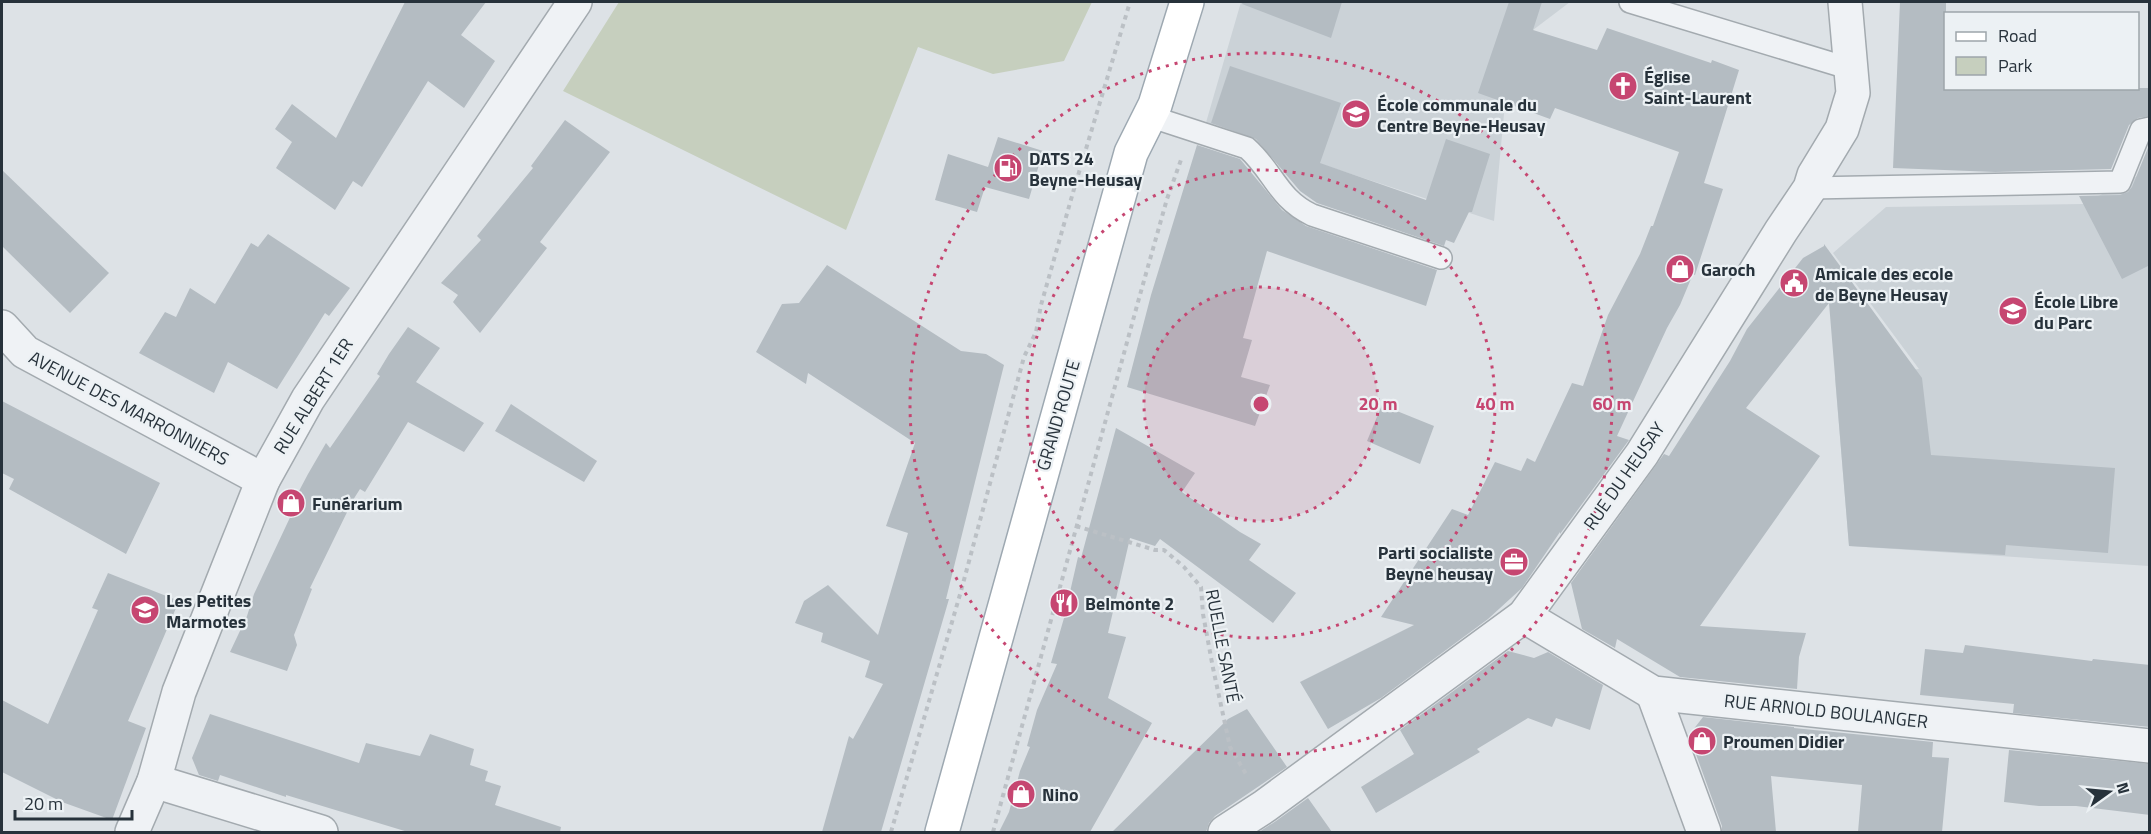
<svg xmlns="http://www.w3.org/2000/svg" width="2151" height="834" font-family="'Titillium Web',sans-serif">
<rect width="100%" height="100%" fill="#dde2e6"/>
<g fill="#cbd2d7">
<polygon points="1241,2 1570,2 1533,30 1505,103 1494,221 1205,126"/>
<polygon points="2149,170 2149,566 1849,546 1835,378 1919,369 1833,253 1886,207 2083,204"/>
</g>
<polygon fill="#c6cfbe" points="619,2 1092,2 1064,61 993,74 918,47 846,230 563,91"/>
<g fill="#b4bcc2">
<polygon points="405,2 486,2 461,35 495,61 464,108 428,81 362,187 353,181 335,210 276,168 292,142 275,129 292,104 336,138"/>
<polygon points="1243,2 1342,2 1331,38 1242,4"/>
<polygon points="1509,2 1542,2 1533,30 1597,50 1607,28 1711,63 1712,60 1739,70 1704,183 1723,189 1695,275 1693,274 1680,305 1667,328 1617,436 1629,440 1560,534 1560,532 1522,588 1488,619 1381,698 1328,729 1300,682 1414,625 1381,617 1452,509 1468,515 1495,462 1521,471 1527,458 1535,462 1572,383 1583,386 1608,315 1640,254 1651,226 1653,226 1679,152 1555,108 1550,119 1478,93"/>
<polygon points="1900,2 1946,2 1946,88 2150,88 2150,116 2138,118 2129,125 2111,169 1995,172 1893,168"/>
<polygon points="1230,66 1341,103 1320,163 1426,200 1446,139 1490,154 1472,212 1469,212 1454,243 1446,240 1444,246 1317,203 1300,191 1256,139 1211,123"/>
<polygon points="565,120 610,152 540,242 547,248 480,333 453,302 458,295 441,283 481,240 477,236 533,168 531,166"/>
<polygon points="998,137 1043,151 1029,199 985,187 977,212 935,200 948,154 988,167"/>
<polygon points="2150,143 2150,265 2122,279 2079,196 2120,195 2128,192 2132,187"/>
<polygon points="1197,145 1240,159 1282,210 1306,226 1437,270 1426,306 1267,251 1243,338 1252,340 1241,377 1270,385 1255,426 1127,387 1151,295"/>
<polygon points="2,170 109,273 70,313 2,246"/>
<polygon points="268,234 350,288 329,316 325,313 277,389 228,362 214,393 139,353 165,312 176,317 190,288 215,304 251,243 258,247"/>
<polygon points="1824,244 1922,378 1931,455 2115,468 2108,553 2006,545 2005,555 1849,546 1829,303 1746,408 1820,456 1700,626 1806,633 1799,657 1797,689 1680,677 1617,639 1615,648 1582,629 1571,583 1664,454 1669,456 1730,361 1747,329 1803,258 1824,246"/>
<polygon points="827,265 961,351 986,354 1004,365 946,599 949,599 881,832 822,832 849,736 853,739 883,684 865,677 870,661 821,642 823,633 795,623 804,601 828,585 878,635 908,533 886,526 915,443 808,373 806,384 756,352 782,304 799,303"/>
<polygon points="408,327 440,348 416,382 484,423 464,452 408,422 365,492 360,489 353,500 310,588 312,589 294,635 297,645 287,671 230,652 247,616 254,594 302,492 299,491 308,474 326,443 330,448 380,376 377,374 389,354"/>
<polygon points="2,401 160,483 126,554 9,489 14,479 2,473"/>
<polygon points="511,404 597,461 584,482 495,431"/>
<polygon points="1382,405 1434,426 1420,464 1367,441"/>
<polygon points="1116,428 1195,473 1182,492 1240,532 1261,544 1249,560 1296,593 1273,623 1160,539 1155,546 1130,538 1108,633 1126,637 1108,698 1152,723 1090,832 999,832 1009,812 1020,771 1030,747 1027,746 1037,710 1057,664 1051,663 1064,618 1078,557 1081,558"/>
<polygon points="108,573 179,601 128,721 146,728 112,820 62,802 2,772 2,700 48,724 98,610 92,608"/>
<polygon points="1965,645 2092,661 2093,659 2150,665 2150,727 2013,713 2014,704 1920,695 1925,649 1963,653"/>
<polygon points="1508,651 1534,658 1548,652 1603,685 1590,730 1556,718 1552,727 1528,718 1477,749 1480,752 1376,813 1361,787 1414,754 1400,730"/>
<polygon points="1247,709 1287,767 1215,816 1209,823 1206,832 1112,832 1228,719"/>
<polygon points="210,714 359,763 366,743 420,756 430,734 474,749 470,765 488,771 485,781 501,786 495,805 561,827 560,832 408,832 286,795 286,797 220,775 218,781 199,775 192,758"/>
<polygon points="1703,717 1794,727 1794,728 1933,742 1932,757 1949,758 1942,832 1858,832 1862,785 1771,776 1776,832 1722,832 1722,826 1689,735"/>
<polygon points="2009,750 2150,764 2150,815 2076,806 2039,806 2004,802"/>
<polygon points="1308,798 1332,832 1259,832 1276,821"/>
</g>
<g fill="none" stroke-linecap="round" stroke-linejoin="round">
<g stroke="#a3aaaf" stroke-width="24">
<g id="lane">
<polyline points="1630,2 1851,69"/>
<path d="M1149 116 1247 148C1274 172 1277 198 1312 215L1441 258"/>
<polyline points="1810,188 2120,182 2141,130 2150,128"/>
</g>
</g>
<g stroke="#a3aaaf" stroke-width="36">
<g id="street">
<polyline points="2,327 25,352 263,480"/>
<polyline points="1524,616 1653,693 2150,746"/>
<polyline points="1653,693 1704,832"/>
<polyline points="154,781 321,832"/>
<polyline points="132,832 154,781 179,692 263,480 308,399 575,2"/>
<polyline points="1225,832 1265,806 1524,616 1642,454 1781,231 1810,188 1814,175 1842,129 1853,93 1845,2"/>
</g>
</g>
<g stroke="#9da8b1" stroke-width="36">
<polyline id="primary" points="942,832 1131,153 1155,105 1187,2"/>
</g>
<g stroke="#bbc0c5" stroke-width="4" stroke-dasharray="4.5 4.5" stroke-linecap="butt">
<polyline points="1076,526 1155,550 1164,550 1170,555 1184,567 1201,587 1203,614 1213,668 1230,747 1246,774"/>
<polyline points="891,832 961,591 1024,357 1036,332 1041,305 1074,189 1130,2"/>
<polyline points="993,832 1138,302 1167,199 1182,157"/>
</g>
<use href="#lane" stroke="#eff2f5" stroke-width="21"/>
<use href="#street" stroke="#eff2f5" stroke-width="33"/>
<use href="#primary" stroke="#fff" stroke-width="33"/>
</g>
<circle cx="1261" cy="404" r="117" fill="#c64671" fill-opacity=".12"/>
<g fill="none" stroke="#c64671" stroke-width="3" stroke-dasharray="3 6">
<circle cx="1261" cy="404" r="117"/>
<circle cx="1261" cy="404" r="234"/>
<circle cx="1261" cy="404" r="351"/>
</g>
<defs>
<g id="church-disc" transform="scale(1.5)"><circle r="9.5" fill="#c64671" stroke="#ecf1f4"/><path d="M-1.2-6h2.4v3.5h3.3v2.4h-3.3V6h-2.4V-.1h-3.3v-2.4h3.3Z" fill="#fff"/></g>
<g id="school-disc" transform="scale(1.5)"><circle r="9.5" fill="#c64671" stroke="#ecf1f4"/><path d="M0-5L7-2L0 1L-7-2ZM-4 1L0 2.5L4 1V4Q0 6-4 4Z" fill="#fff"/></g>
<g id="fuel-disc" transform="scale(1.5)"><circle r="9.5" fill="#c64671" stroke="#ecf1f4"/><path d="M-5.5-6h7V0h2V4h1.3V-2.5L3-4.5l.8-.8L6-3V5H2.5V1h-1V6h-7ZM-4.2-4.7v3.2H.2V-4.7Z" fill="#fff"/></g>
<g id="shop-disc" transform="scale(1.5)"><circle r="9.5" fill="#c64671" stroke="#ecf1f4"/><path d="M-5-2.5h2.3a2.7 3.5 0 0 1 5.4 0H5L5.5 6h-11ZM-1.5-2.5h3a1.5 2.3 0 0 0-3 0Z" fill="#fff"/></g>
<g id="civic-disc" transform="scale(1.5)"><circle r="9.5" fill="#c64671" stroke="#ecf1f4"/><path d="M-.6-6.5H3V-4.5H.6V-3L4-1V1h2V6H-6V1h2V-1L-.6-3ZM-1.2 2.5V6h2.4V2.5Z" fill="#fff"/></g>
<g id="office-disc" transform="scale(1.5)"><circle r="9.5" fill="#c64671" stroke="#ecf1f4"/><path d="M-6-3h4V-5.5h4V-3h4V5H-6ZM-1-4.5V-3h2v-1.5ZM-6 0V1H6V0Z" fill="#fff"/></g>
<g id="restaurant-disc" transform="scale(1.5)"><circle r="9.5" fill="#c64671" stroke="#ecf1f4"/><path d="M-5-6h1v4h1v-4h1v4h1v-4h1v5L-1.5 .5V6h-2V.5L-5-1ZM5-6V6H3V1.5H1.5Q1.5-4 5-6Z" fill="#fff"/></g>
</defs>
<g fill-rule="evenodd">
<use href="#church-disc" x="1623" y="86"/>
<use href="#school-disc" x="1356" y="114"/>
<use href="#fuel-disc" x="1008" y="168"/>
<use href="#shop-disc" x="1680" y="269"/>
<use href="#civic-disc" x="1794" y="283"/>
<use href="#school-disc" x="2013" y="311"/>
<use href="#shop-disc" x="291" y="503"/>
<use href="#office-disc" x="1514" y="562"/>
<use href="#restaurant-disc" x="1064" y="603"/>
<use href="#school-disc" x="145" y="610"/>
<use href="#shop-disc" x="1702" y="741"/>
<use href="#shop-disc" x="1021" y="794"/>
</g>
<g text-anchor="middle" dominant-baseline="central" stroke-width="4.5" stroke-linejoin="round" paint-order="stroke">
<g font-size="18" font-weight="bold" fill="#27323b" stroke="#ecf1f4" text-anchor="start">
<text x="1644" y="76">Église<tspan x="1644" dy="21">Saint-Laurent</tspan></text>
<text x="1377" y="104">École communale du<tspan x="1377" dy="21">Centre Beyne-Heusay</tspan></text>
<text x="1029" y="158">DATS 24<tspan x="1029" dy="21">Beyne-Heusay</tspan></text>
<text x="1701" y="269">Garoch</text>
<text x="1815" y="273">Amicale des ecole<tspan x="1815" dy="21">de Beyne Heusay</tspan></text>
<text x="2034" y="301">École Libre<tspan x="2034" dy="21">du Parc</tspan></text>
<text x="312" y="503">Funérarium</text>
<text x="1493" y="552" text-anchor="end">Parti socialiste<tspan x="1493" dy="21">Beyne heusay</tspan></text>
<text x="166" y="600">Les Petites<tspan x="166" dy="21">Marmotes</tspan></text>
<text x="1085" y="603">Belmonte 2</text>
<text x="1723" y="741">Proumen Didier</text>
<text x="1042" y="794">Nino</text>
</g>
<g font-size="18" fill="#27323b" stroke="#ecf1f4">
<text transform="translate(313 396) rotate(-58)">RUE ALBERT 1ER</text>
<text transform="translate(129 408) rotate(28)">AVENUE DES MARRONNIERS</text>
<text transform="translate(1058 415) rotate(-74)">GRAND'ROUTE</text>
<text transform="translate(1624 476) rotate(-55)">RUE DU HEUSAY</text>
<text transform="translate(1223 646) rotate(79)">RUELLE SANTÉ</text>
<text transform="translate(1826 711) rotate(6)">RUE ARNOLD BOULANGER</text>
</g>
</g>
<circle cx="1261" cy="404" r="9" fill="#c64671" stroke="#ecf1f4" stroke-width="3"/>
<g font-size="18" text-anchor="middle" font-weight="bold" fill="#c64671" stroke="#ecf1f4" stroke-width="4.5" stroke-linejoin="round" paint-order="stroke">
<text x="1378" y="410">20 m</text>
<text x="1495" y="410">40 m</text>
<text x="1612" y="410">60 m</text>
</g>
<rect width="2151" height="834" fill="none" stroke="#27323b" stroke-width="6"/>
<rect x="1944" y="12" width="195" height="78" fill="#ecf1f4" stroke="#9da5aa" stroke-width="1.5"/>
<rect x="1956" y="32" width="30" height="9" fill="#ffffff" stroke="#9da5aa" stroke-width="1.5"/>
<text x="1998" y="42" font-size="18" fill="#27323b">Road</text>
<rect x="1956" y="57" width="30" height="18" fill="#c6cfbe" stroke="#9da5aa" stroke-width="1.5"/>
<text x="1998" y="72" font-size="18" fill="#27323b">Park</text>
<g transform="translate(2109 792) rotate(75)" stroke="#ecf1f4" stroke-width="4.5" paint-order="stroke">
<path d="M0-4.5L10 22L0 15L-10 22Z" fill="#27323b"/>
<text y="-9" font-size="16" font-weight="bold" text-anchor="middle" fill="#27323b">N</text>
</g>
<path d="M15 810v9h117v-9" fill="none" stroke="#27323b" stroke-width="3"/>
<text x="24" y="810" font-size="18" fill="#27323b" stroke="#ecf1f4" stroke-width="4.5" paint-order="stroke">20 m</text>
</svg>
